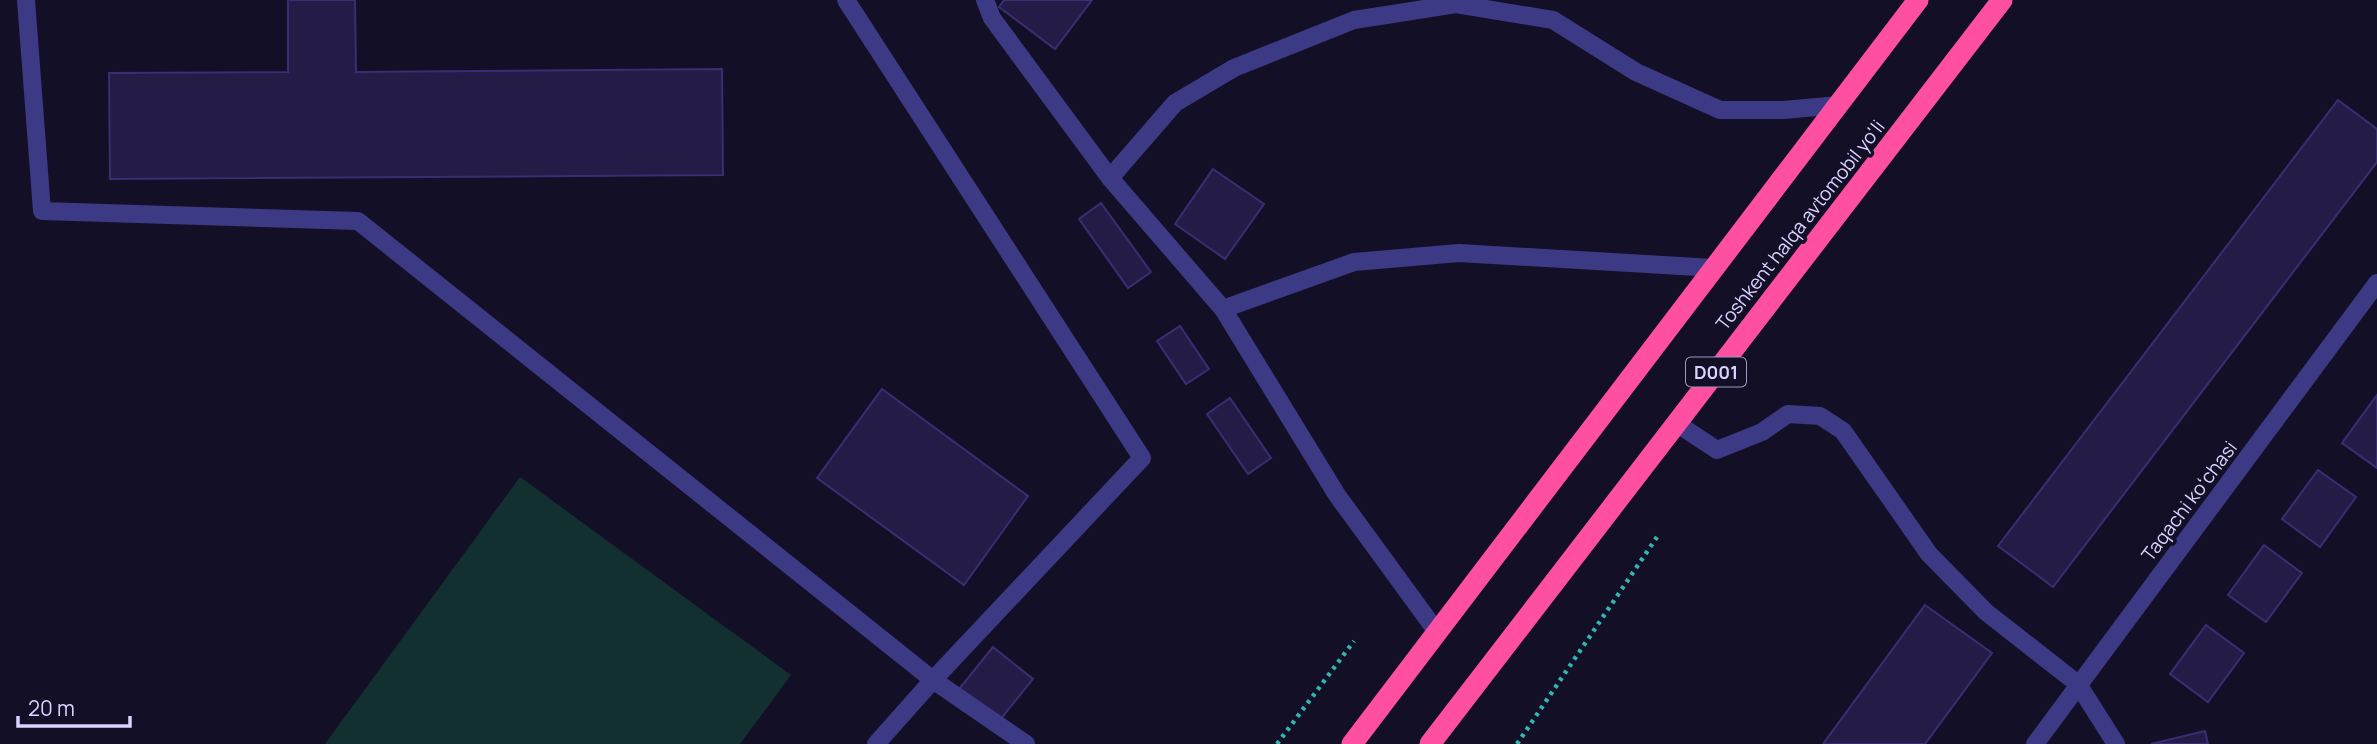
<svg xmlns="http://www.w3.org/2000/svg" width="2377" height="744" font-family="Manrope,sans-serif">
<rect width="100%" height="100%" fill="#130f26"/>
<polygon fill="#12302f" points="520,477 791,675 740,744 325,744"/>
<g fill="#241b47" stroke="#3b2d73" stroke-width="2">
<polygon points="288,0 355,0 356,72 722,69 723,175 110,179 109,73 288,72"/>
<polygon points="1004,0 1092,0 1055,49 999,7"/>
<polygon points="2338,100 2377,129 2377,162 2053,587 1998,546"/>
<polygon points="1213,169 1264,204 1225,259 1175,224"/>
<polygon points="1101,203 1151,272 1128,288 1079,219"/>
<polygon points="1180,326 1209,369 1186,384 1157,341"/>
<polygon points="882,389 1028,496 964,585 817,478"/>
<polygon points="2377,395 2377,468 2342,443"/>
<polygon points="1230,398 1271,458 1248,474 1207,414"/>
<polygon points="2318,470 2356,497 2320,547 2282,519"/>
<polygon points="2264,545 2302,573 2266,622 2228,595"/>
<polygon points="1925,605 1992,653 1925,744 1823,744"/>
<polygon points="2206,625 2244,653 2208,702 2170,674"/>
<polygon points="993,647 1033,679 999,721 959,689"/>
<polygon points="2205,731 2208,744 2151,744"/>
</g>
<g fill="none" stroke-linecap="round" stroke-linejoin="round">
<g stroke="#2fb8b0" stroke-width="4.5" stroke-dasharray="3.5 5" stroke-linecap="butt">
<polyline points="1277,744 1354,641"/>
<polyline points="1517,744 1657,537"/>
</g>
<g stroke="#3d3a85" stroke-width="18">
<polyline points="26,0 42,211 358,221 933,680 1142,458 846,0"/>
<polyline points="985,0 992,18 1110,178 1223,309 1337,495 1437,632"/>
<polyline points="1110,178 1175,103 1234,68 1354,20 1456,4 1553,20 1636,72 1720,110 1784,110 1838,105"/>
<polyline points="1223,309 1354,262 1459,253 1714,268"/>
<polyline points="1676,423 1717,450 1762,432 1788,414 1820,416 1843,431 1929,554 1986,612 2078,684"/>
<polyline points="876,744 933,680 1026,744"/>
</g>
<g stroke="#3d3a85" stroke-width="18">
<polyline points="2078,684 2116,744"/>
<polyline points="2035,744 2377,283"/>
</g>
<g stroke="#ff4fa3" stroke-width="21">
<polyline points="1352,744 1918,0"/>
<polyline points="1430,744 2002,0"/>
</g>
</g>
<g text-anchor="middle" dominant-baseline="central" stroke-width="7" stroke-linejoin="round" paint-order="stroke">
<rect fill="#130f26" stroke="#9e99be" stroke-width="2" x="1686" y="357.5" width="60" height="29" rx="5"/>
<g font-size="18" font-weight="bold" fill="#d9d4ff">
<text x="1716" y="372">D001</text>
</g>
<g font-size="19" fill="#d9d4ff" stroke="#130f26">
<text transform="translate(1800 225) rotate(-52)">Toshkent halqa avtomobil yo'li</text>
<text transform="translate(2189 501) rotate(-53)">Taqachi koʻchasi</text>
</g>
</g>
<path d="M18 716v10h112v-10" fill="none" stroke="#d9d4ff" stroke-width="3.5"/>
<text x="28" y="716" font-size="21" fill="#d9d4ff" stroke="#130f26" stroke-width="5" paint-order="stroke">20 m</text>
</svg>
